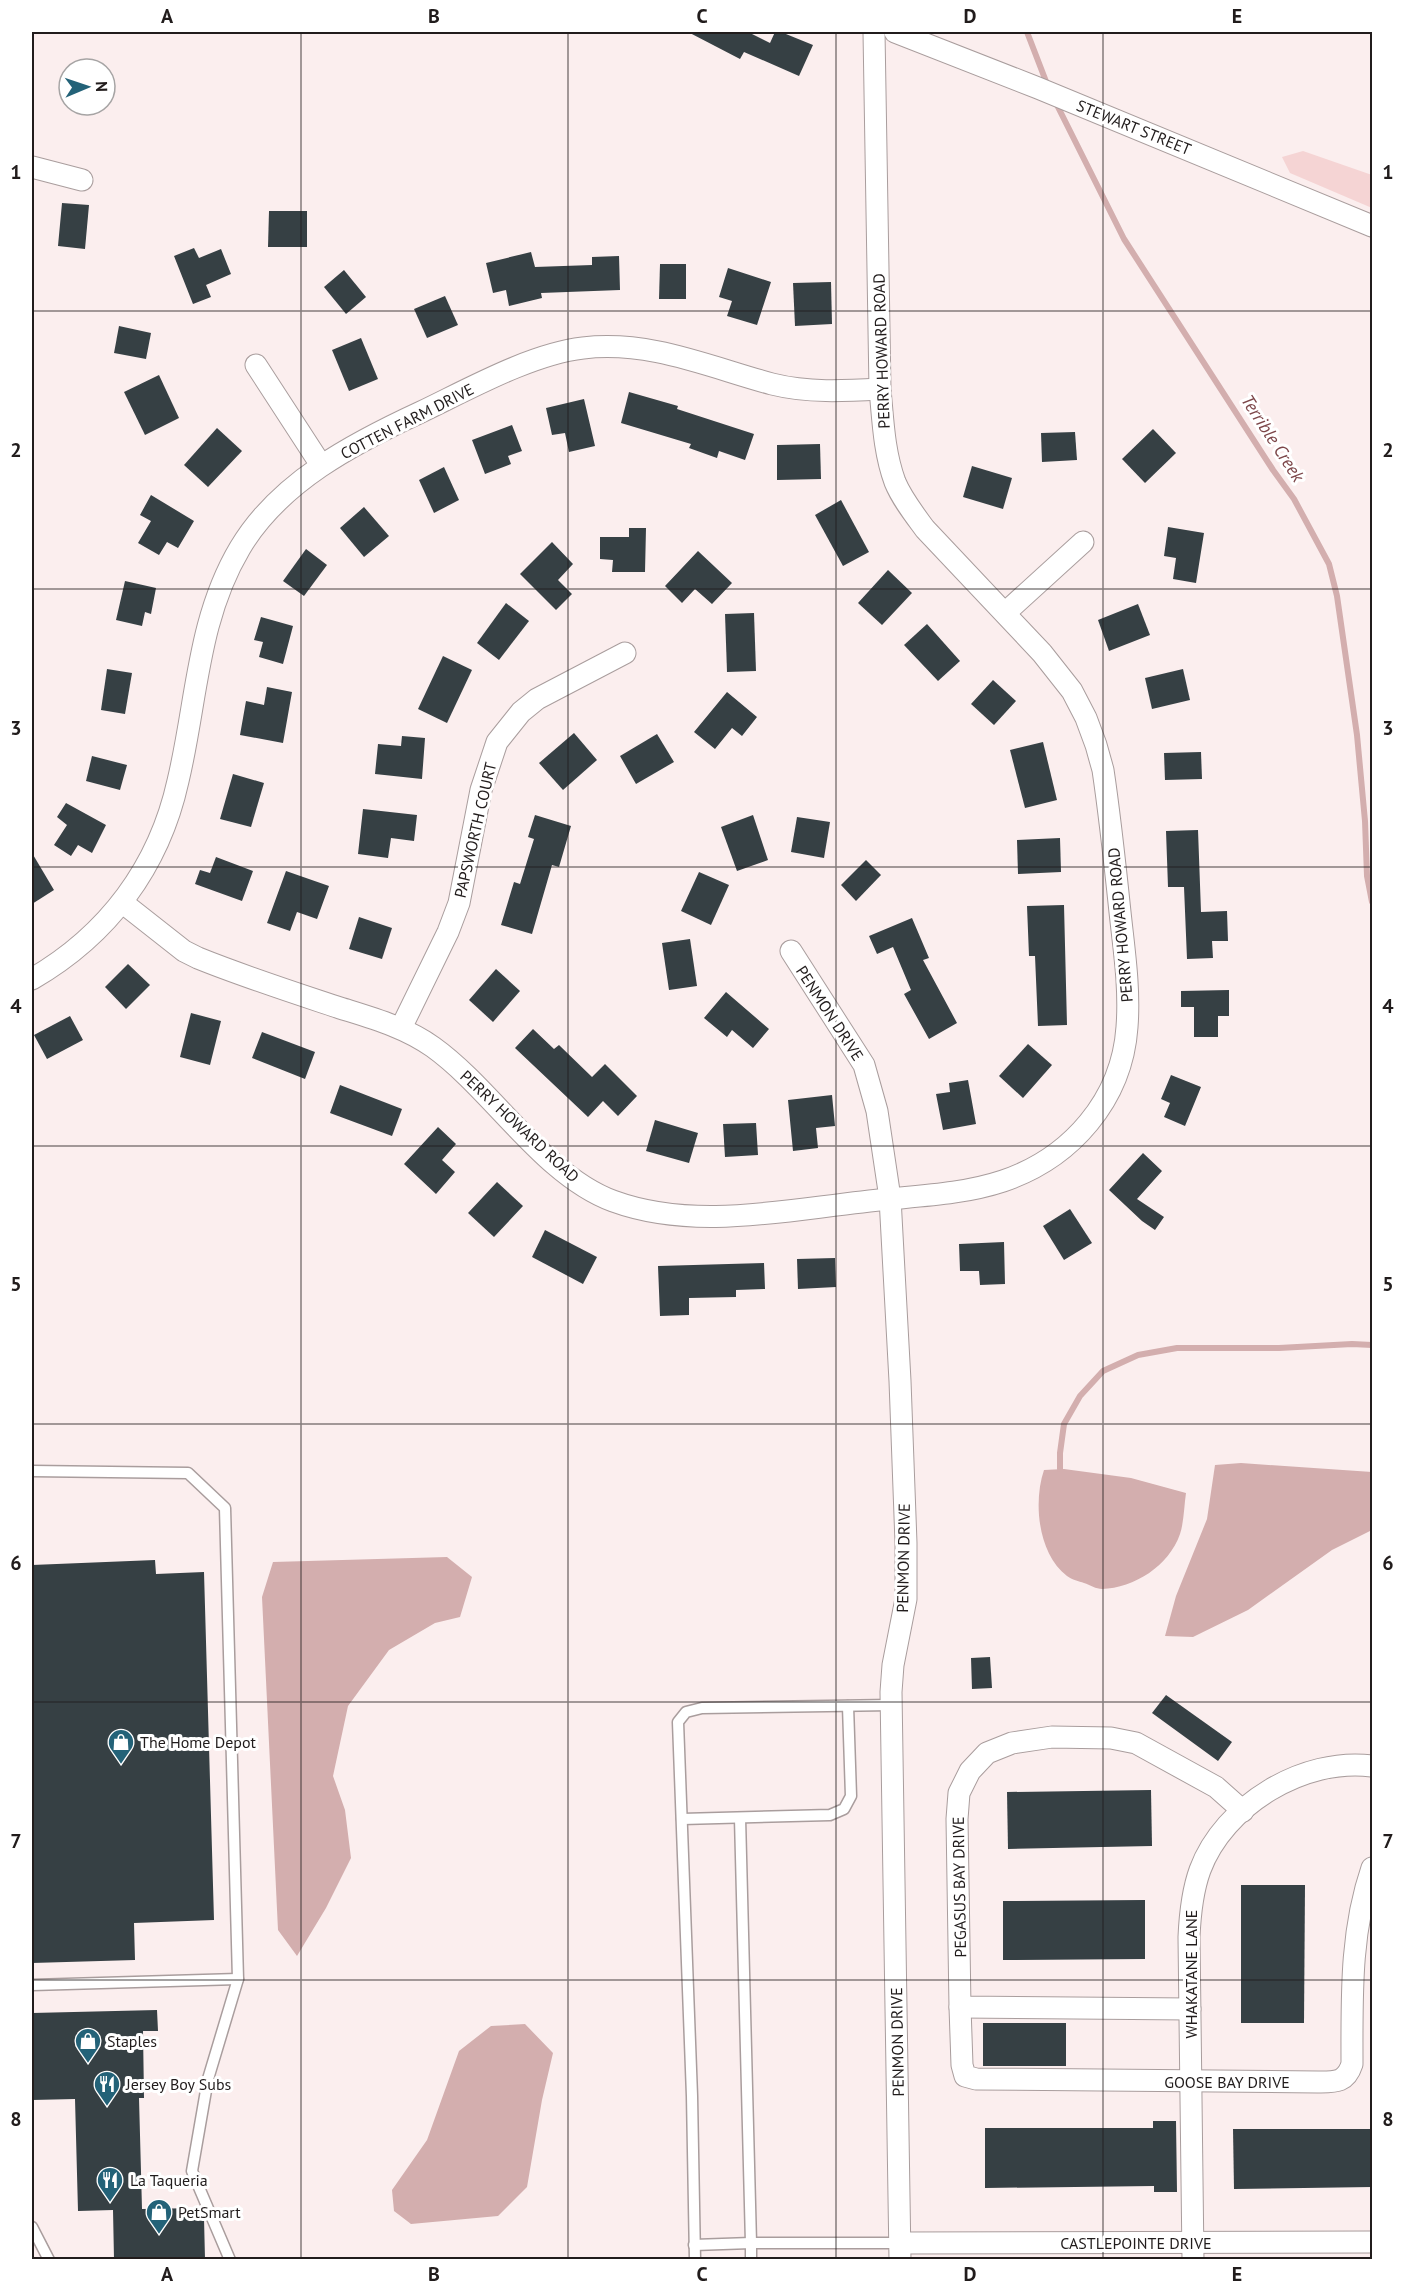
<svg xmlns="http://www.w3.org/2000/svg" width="1404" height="2291" font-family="'PT Sans',sans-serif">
<rect width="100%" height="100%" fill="#fbeeee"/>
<polygon fill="#f5d4d4" points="1303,151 1372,175 1372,208 1290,173 1282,157"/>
<g fill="#d3aeae">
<polygon points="1241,1463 1372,1472 1372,1530 1332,1550 1248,1610 1193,1637 1165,1636 1176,1596 1207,1519 1215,1465"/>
<path d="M1064 1469 1131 1478 1186 1493C1184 1506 1184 1522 1180 1534 1169 1566 1134 1588 1102 1589 1096 1589 1090 1585 1084 1583 1079 1581 1072 1580 1067 1576 1038 1554 1033 1502 1044 1470Z"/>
<polygon points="447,1557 472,1577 460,1617 435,1623 389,1650 348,1706 333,1776 345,1810 351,1858 326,1908 297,1956 278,1930 262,1597 273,1562"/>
<polygon points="525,2024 553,2053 542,2100 527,2187 498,2216 411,2224 394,2211 392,2190 427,2140 459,2051 491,2026"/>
</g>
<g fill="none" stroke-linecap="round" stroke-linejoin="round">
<g stroke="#d3aeae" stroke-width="6">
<polyline points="1027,32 1047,84"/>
<polyline points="1055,101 1124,239 1273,470 1294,499 1329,564 1337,596 1357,735 1365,821 1367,876 1372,902"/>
<polyline points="1060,1469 1060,1453 1064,1424 1080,1396 1103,1371 1138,1355 1177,1348 1279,1348 1352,1344 1372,1345"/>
</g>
</g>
<g fill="#364044">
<polygon points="688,32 748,32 770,43 775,32 781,32 813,45 799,76 744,52 740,59"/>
<polygon points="62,203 89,205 85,249 58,246"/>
<polygon points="269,211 307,211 307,247 268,247"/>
<polygon points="194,248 199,258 221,249 231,274 206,285 211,297 193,304 174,256"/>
<polygon points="531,252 535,267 592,265 592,257 619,256 620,290 541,293 542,298 509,306 506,290 493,293 486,263"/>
<polygon points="660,264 686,264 686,299 659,299"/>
<polygon points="728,268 771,282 757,325 727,316 732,301 719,297"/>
<polygon points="344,270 366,297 346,314 324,287"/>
<polygon points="831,282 832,324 795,326 793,283"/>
<polygon points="445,296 458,325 427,338 414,309"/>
<polygon points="119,326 151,333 146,359 114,353"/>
<polygon points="361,338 378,379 349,391 332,350"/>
<polygon points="159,375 179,418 145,435 124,392"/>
<polygon points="629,392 678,406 677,409 754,434 745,460 719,451 717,458 689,448 691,444 621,423"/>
<polygon points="584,399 595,446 569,452 565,433 552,435 546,408"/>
<polygon points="512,425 522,451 508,456 511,464 485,474 472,440"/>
<polygon points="217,428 242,451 208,487 184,465"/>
<polygon points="1153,429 1176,453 1145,483 1122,459"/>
<polygon points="1075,432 1077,460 1042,462 1041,433"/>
<polygon points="820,444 821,479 777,480 777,445"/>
<polygon points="972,466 1012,478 1003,509 963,497"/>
<polygon points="444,467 459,500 434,513 419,480"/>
<polygon points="151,495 194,521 178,548 167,542 159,555 138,543 151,521 140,515"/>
<polygon points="841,500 869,552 843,566 815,515"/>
<polygon points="364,507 389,536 364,557 340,528"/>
<polygon points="1168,527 1204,533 1196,583 1173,579 1176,558 1164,556"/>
<polygon points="629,528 646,528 645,572 612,572 613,560 600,559 600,537 629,537"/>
<polygon points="552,542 573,564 558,580 572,594 556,610 520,574"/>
<polygon points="306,549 327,565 304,596 283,581"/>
<polygon points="698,551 732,583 712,604 695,589 682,603 665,586"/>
<polygon points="888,570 912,593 882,625 858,603"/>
<polygon points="125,581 156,588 151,614 145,612 142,626 116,620"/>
<polygon points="506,603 529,621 499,660 477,643"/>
<polygon points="1138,604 1150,635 1109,651 1098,620"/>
<polygon points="754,613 756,671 727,672 725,614"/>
<polygon points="261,617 293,626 283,664 259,657 263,642 254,640"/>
<polygon points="927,624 960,661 938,681 904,645"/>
<polygon points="443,656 472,670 447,723 418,709"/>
<polygon points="107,669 132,673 125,714 101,710"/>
<polygon points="1183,669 1190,700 1152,709 1145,678"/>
<polygon points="993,680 1016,701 994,725 971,704"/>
<polygon points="267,687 292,692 283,743 240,735 246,701 264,705"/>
<polygon points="727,692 757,717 742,736 732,728 715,749 694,732"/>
<polygon points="574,733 597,760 563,790 539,763"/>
<polygon points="657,734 674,762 636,784 620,756"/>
<polygon points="402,736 425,738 422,779 375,774 378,744 401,746"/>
<polygon points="1043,742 1057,800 1025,808 1010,750"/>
<polygon points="1201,752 1202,779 1165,780 1164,753"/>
<polygon points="92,756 127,765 120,790 86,781"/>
<polygon points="233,774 264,783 251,827 220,819"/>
<polygon points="66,803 106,825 92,853 78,845 71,856 54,845 67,825 57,817"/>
<polygon points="363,809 417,815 414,841 391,838 388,858 358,854"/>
<polygon points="535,815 571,826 559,867 552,865 532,934 501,925 514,882 520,884 534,839 528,837"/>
<polygon points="753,815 768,860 737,871 721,827"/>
<polygon points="797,817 830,822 824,858 791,852"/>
<polygon points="1198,830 1201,912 1227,911 1228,941 1212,941 1213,958 1187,959 1184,887 1168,887 1166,831"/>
<polygon points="1060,838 1061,872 1018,874 1017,840"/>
<polygon points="32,853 54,890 32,904"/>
<polygon points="216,857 253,871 242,901 195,884 200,870 210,873"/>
<polygon points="866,860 881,875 856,901 841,885"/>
<polygon points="286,871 329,886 317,919 297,912 290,931 267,923"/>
<polygon points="699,872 729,885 711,925 681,911"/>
<polygon points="1064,905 1067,1025 1038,1026 1035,956 1029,956 1027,906"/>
<polygon points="359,917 392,928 382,959 349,949"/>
<polygon points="912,918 929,958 923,960 957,1023 929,1039 904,994 911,990 893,947 877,954 869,936"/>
<polygon points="690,939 697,986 669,990 662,943"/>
<polygon points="128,964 150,985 126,1009 105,987"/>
<polygon points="496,969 520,991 493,1022 469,1000"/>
<polygon points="1229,990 1229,1016 1218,1016 1218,1037 1194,1037 1194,1007 1181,1007 1181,991"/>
<polygon points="726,992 769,1029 753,1048 732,1030 727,1037 704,1018"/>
<polygon points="191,1013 221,1021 210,1065 180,1057"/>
<polygon points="70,1016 83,1040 47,1059 34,1035"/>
<polygon points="533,1029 554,1049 559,1045 592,1077 605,1064 637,1096 618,1116 603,1101 588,1117 515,1048"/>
<polygon points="262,1032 315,1052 305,1079 252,1058"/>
<polygon points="1028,1044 1052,1065 1023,1098 999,1076"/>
<polygon points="1171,1075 1201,1087 1185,1126 1164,1117 1170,1103 1161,1099"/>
<polygon points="968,1080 976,1124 943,1130 936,1094 950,1092 949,1083"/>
<polygon points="340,1085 402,1109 392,1136 330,1113"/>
<polygon points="832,1095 835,1126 816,1128 818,1148 793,1151 788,1100"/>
<polygon points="655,1120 698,1133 689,1163 646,1151"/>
<polygon points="756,1123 758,1155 725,1157 723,1124"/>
<polygon points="438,1127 456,1144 442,1160 455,1172 436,1194 404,1164"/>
<polygon points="1143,1153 1162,1171 1137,1199 1164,1217 1155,1230 1142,1221 1109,1190"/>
<polygon points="497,1182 523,1206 494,1237 468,1213"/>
<polygon points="1070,1209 1092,1243 1064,1260 1043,1226"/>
<polygon points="545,1230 597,1257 583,1284 532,1257"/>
<polygon points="1004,1242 1005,1284 980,1285 979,1271 960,1271 959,1244"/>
<polygon points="835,1258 836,1287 798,1289 797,1259"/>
<polygon points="764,1263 765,1289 736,1290 736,1297 689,1298 689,1315 660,1316 658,1266"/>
<polygon points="155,1560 156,1574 204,1572 214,1920 134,1923 135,1960 32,1963 32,1565"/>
<polygon points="990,1657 992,1688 972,1689 971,1658"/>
<polygon points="1166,1695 1232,1742 1218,1761 1152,1713"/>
<polygon points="1151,1790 1152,1846 1008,1849 1007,1792"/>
<polygon points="1241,1885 1305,1885 1304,2023 1241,2023"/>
<polygon points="1145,1900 1145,1959 1003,1960 1003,1901"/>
<polygon points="157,2010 158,2031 143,2031 144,2098 139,2098 142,2209 199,2208 204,2218 205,2259 114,2259 113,2210 78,2211 75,2099 32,2100 32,2013"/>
<rect x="983" y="2023" width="83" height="43"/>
<polygon points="1153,2121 1176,2121 1177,2192 1154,2192 1154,2186 985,2188 985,2128 1153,2128"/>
<polygon points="1233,2129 1372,2129 1372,2187 1234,2189"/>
</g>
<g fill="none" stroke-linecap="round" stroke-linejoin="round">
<g stroke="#a99d9d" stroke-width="13">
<g id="lane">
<polyline points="32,1471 188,1473 225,1508 238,1979 208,2079 192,2171 230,2260"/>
<polyline points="740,1818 751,2243 900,2243"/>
<polyline points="682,1819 830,1815 844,1809 851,1796 848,1706"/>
<polyline points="32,1985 238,1979"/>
<polyline points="32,2227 49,2260"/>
<polyline points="694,2245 751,2243 751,2260"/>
<polyline points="695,2260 692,2096 678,1722 686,1712 702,1708 892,1705"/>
</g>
</g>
<g stroke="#a99d9d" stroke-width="23">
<g id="street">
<polyline points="895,32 1038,88 1372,226"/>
<polyline points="32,167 82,180"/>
<polyline points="256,365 321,465"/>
<polyline points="1005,613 1083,542"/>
<path d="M123 903 184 951 198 958C245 977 292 992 340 1008 372 1018 405 1027 433 1047 493 1090 543 1175 613 1201 692 1230 780 1211 862 1202 908 1196 958 1196 1003 1181 1071 1158 1122 1100 1127 1027 1130 988 1124 950 1120 912 1115 864 1110 817 1103 770L1096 745 1086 718 1072 691 1042 653 925 529C914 514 902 499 895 482 884 452 883 421 880 389L874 32"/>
<polyline points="791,951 864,1065 877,1111 890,1198 900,1381 906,1543 906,1599 893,1665 891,1692 900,2260"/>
<path d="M32 979C108 935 159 867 178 781 197 702 197 620 240 548 279 482 354 443 421 412 469 389 531 354 583 348 650 340 709 367 772 384 808 393 844 391 880 389"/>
<polyline points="401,1028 448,932 459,903 481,790 497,742 521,712 537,699 625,653"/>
<path d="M960 2007 962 2065 965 2076 976 2079 1318 2082C1335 2082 1346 2083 1352 2064 1352 1997 1350 1932 1372 1868"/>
<polyline points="1190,2009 960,2007 957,1819 959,1793 970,1771 987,1753 1012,1743 1052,1737 1111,1738 1136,1743 1216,1787 1243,1811"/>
<polyline points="900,2243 1372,2242"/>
<path d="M1193 2260 1189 1937C1190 1914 1192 1892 1200 1870 1224 1805 1304 1757 1372 1766"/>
</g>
</g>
<use href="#lane" stroke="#fff" stroke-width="10"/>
<use href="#street" stroke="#fff" stroke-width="21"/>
</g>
<path fill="none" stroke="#211c1c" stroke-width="1.5" stroke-opacity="0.55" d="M301 32V2260M568 32V2260M836 32V2260M1103 32V2260M32 311H1372M32 589H1372M32 867H1372M32 1146H1372M32 1424H1372M32 1702H1372M32 1980H1372"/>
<defs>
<g id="shop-pin" transform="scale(1.35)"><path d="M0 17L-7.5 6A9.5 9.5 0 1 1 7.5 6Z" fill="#236278" stroke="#fff"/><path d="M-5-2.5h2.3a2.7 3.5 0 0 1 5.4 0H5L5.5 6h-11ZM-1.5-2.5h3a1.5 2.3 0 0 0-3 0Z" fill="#fff"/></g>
<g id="restaurant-pin" transform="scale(1.35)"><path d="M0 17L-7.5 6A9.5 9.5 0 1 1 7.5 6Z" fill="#236278" stroke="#fff"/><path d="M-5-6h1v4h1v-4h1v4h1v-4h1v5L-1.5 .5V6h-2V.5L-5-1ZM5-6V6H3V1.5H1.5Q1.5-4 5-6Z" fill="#fff"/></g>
</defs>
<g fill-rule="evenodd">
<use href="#shop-pin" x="121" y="1742"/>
<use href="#shop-pin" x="88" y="2041"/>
<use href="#restaurant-pin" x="107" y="2084"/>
<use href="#restaurant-pin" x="110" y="2180"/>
<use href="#shop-pin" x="159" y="2212"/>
</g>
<g text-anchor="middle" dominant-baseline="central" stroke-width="6" stroke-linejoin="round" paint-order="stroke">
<g font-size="16" fill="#211c1c" stroke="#fff">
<text transform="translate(1134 127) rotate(22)">STEWART STREET</text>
<text transform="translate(881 351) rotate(-92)">PERRY HOWARD ROAD</text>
<text transform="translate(407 421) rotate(-27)">COTTEN FARM DRIVE</text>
<text transform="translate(475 830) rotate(-77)">PAPSWORTH COURT</text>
<text transform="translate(1120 925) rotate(-95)">PERRY HOWARD ROAD</text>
<text transform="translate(830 1013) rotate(57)">PENMON DRIVE</text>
<text transform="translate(520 1126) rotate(43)">PERRY HOWARD ROAD</text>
<text transform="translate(903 1558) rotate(-89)">PENMON DRIVE</text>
<text transform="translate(959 1887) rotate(-91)">PEGASUS BAY DRIVE</text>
<text transform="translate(1191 1974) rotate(-90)">WHAKATANE LANE</text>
<text transform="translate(897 2042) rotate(-91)">PENMON DRIVE</text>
<text x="1227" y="2082">GOOSE BAY DRIVE</text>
<text x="1136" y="2243">CASTLEPOINTE DRIVE</text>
</g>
<g font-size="16" fill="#211c1c" stroke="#fff" text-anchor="start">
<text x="140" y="1742">The Home Depot</text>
<text x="107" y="2041">Staples</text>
<text x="126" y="2084">Jersey Boy Subs</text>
<text x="130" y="2180">La Taqueria</text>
<text x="178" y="2212">PetSmart</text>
</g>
<g font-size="18" font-style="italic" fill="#7c4649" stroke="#fff">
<text transform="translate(1273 438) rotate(57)">Terrible Creek</text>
</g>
</g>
<rect width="1404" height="2291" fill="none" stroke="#ffffff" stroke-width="66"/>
<g transform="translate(87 87) rotate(88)"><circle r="28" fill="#ffffff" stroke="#a6a4a4" stroke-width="1.5"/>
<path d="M0-4.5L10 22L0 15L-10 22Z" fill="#236278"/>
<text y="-9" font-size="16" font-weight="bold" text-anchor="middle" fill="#211c1c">N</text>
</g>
<rect x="33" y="33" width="1338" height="2225" fill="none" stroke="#211c1c" stroke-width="2"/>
<g font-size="20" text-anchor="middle" font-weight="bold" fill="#211c1c">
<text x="167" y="23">A</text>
<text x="434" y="23">B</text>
<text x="702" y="23">C</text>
<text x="970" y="23">D</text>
<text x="1237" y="23">E</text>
<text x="16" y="179">1</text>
<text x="1388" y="179">1</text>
<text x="16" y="457">2</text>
<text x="1388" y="457">2</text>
<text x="16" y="735">3</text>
<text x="1388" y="735">3</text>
<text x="16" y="1013">4</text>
<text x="1388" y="1013">4</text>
<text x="16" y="1291">5</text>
<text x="1388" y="1291">5</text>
<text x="16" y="1570">6</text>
<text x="1388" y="1570">6</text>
<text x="16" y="1848">7</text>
<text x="1388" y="1848">7</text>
<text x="16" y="2126">8</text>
<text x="1388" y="2126">8</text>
<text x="167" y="2281">A</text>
<text x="434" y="2281">B</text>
<text x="702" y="2281">C</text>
<text x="970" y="2281">D</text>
<text x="1237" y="2281">E</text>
</g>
</svg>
